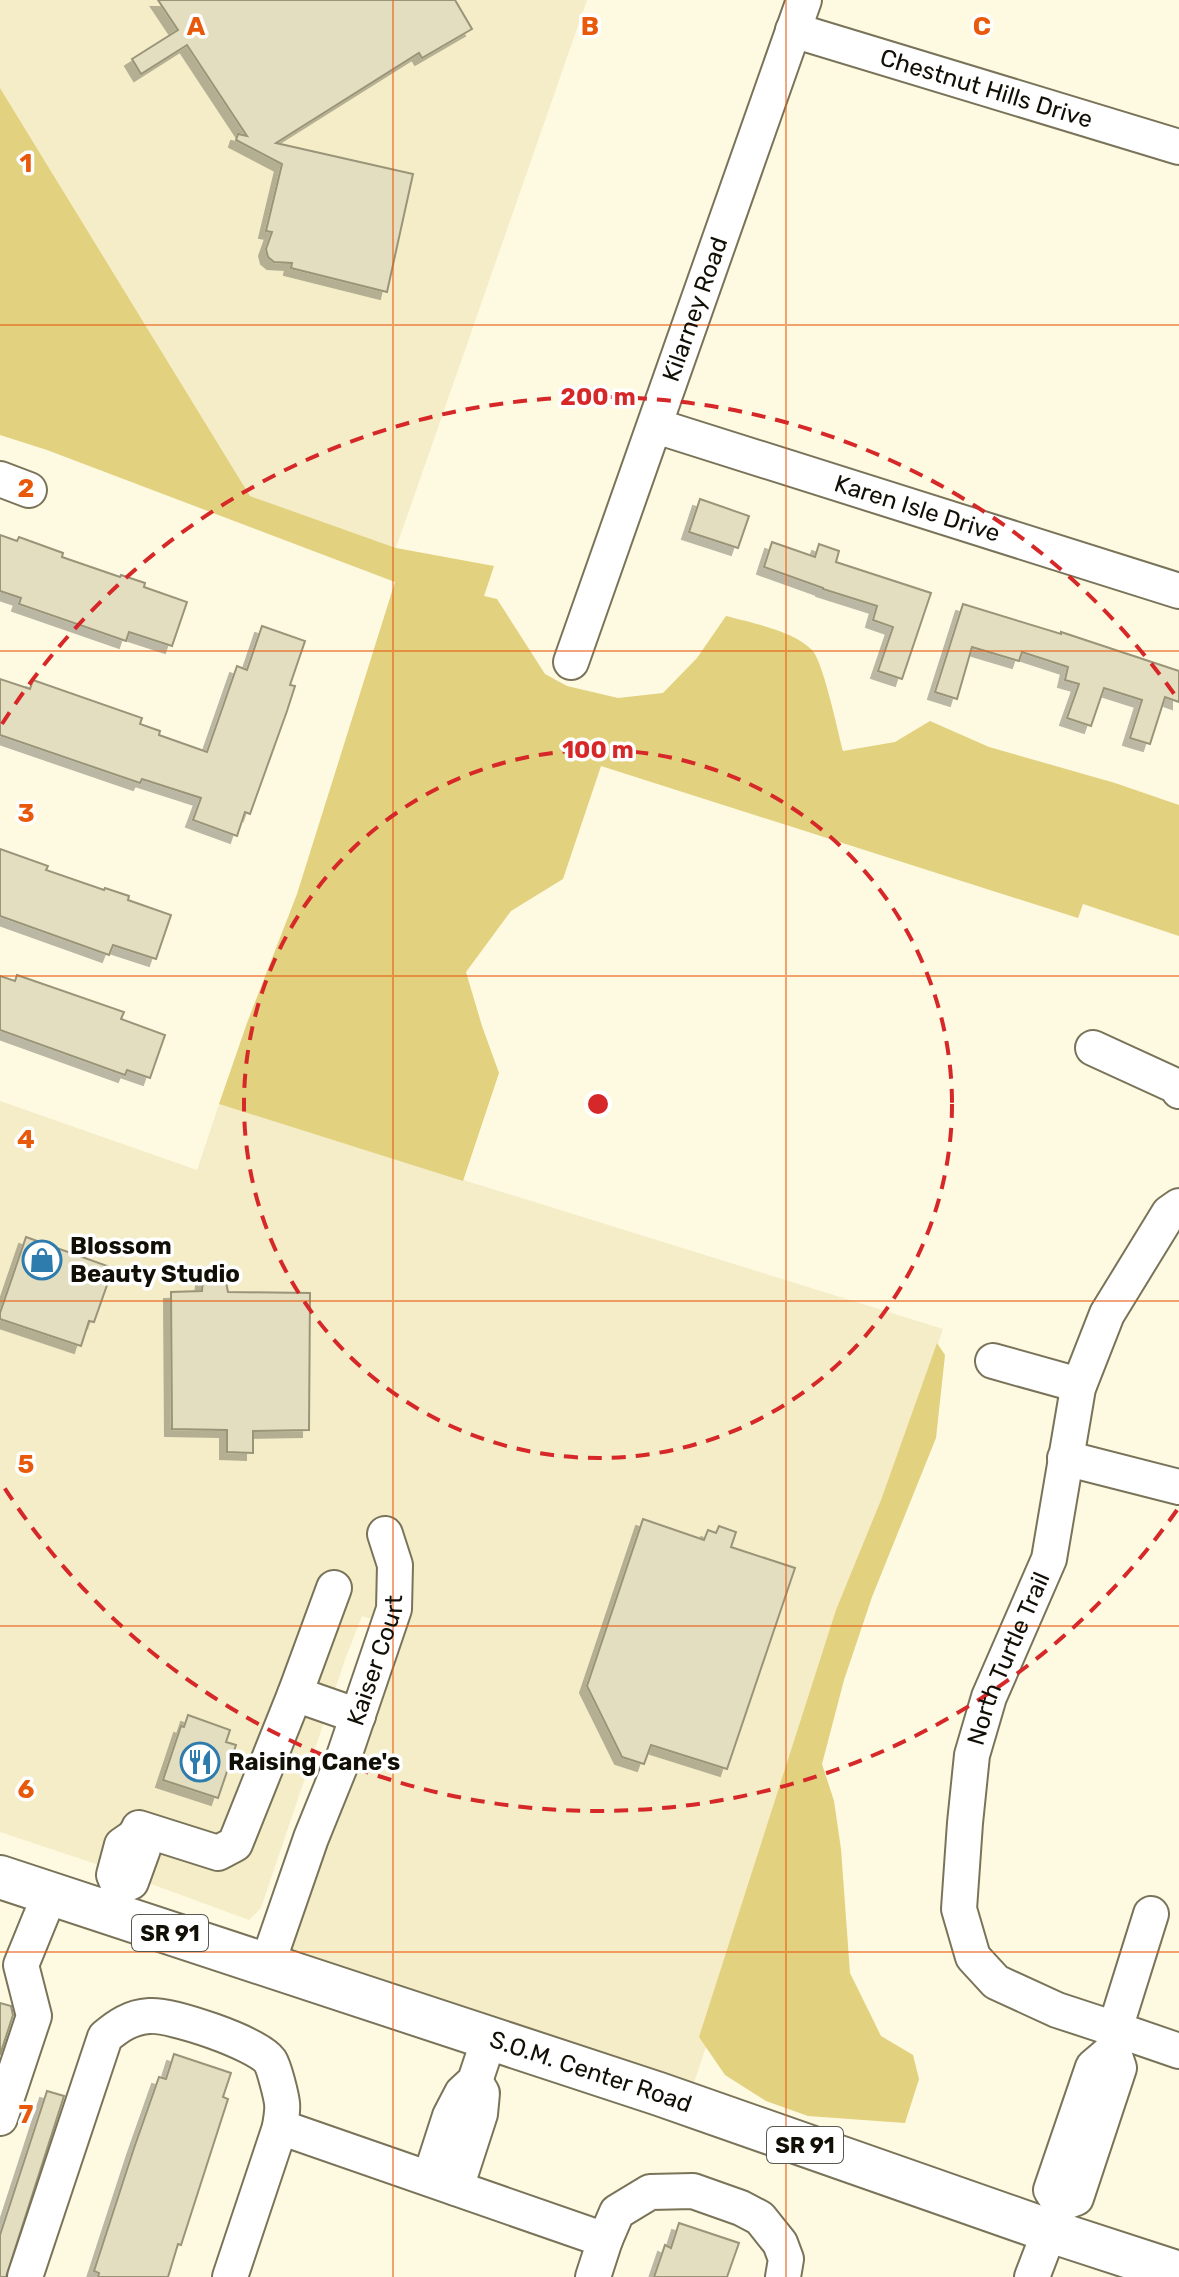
<svg xmlns="http://www.w3.org/2000/svg" width="1179" height="2277" font-family="Rubik,sans-serif">
<defs>
<filter id="shadow"><feDropShadow dx="-7" dy="7" stdDeviation="0" flood-color="#0004"/></filter>
</defs>
<rect width="100%" height="100%" fill="#fef9e1"/>
<g fill="#f5edc8">
<polygon points="0,0 587,0 396,548 250,496 0,88"/>
<polygon points="0,1101 197,1170 219,1104 943,1329 691,2092 279,1959 395,1627 362,1616 346,1657 261,1908 249,1920 105,1867 0,1832"/>
</g>
<g fill="#e2d17e">
<path d="M0 88 250 496 396 548 494 566 484 596 497 599 545 674 567 686 618 698 663 693 697 658 726 616C752 623 794 631 812 650 823 661 838 732 843 751L895 742 930 721 989 747 1115 783 1179 805V936L1083 904 1078 918 601 766 563 879 511 911 466 972 482 1026 499 1073 463 1181 219 1104 247 1023 297 894 395 582 47 450 0 435Z"/>
<polygon points="937,1343 945,1355 936,1438 872,1597 844,1680 822,1764 834,1801 841,1849 850,1973 881,2036 913,2055 919,2079 905,2123 808,2116 766,2101 725,2075 699,2037 836,1610 881,1500"/>
</g>
<g fill="#e4dec1" stroke="#9a9479" stroke-width="2" filter="url(#shadow)">
<polygon points="158,0 455,0 472,29 422,58 419,53 276,143 413,174 387,292 291,268 292,263 274,262 268,257 266,249 272,232 266,231 282,164 236,140 238,134 247,136 187,45 141,74 132,59 178,30"/>
<polygon points="700,499 749,516 738,548 689,532"/>
<polygon points="0,535 17,541 19,537 63,553 62,557 120,577 121,575 145,583 144,587 187,602 172,646 129,632 126,641 19,604 21,598 0,591"/>
<polygon points="772,542 815,557 819,544 839,551 836,562 931,593 902,679 878,671 893,627 873,620 877,606 823,589 823,588 764,567"/>
<polygon points="963,604 1061,634 1061,632 1179,671 1179,702 1165,697 1150,744 1130,738 1142,700 1104,688 1091,726 1067,718 1079,684 1065,680 1068,667 1022,652 1019,661 972,647 957,699 935,692"/>
<polygon points="262,626 305,641 290,685 295,686 287,711 250,814 245,812 237,836 193,820 201,798 142,779 140,783 0,735 0,679 30,689 33,680 142,718 140,724 160,731 159,735 207,752 237,666 247,670"/>
<polygon points="0,849 48,866 46,870 104,890 105,888 129,896 128,900 171,915 156,959 113,945 109,955 0,916"/>
<polygon points="17,975 124,1012 121,1019 165,1035 150,1078 127,1070 125,1075 0,1030 0,976 15,981"/>
<polygon points="26,1237 113,1268 94,1322 89,1321 81,1346 0,1319 0,1313"/>
<polygon points="203,1278 226,1282 228,1292 310,1293 309,1430 253,1431 253,1453 227,1452 227,1430 172,1429 171,1292 202,1291"/>
<polygon points="643,1519 704,1540 708,1530 716,1533 719,1526 736,1532 731,1547 795,1568 727,1769 651,1745 644,1764 622,1757 587,1686"/>
<polygon points="188,1715 230,1730 226,1742 236,1745 218,1798 163,1780 181,1726 184,1727"/>
<polygon points="0,2003 11,2006 13,2015 0,2055"/>
<polygon points="174,2054 231,2073 223,2097 228,2099 181,2245 178,2244 168,2277 98,2277 99,2273 94,2271 134,2148 159,2077 166,2079"/>
<polygon points="47,2091 64,2096 6,2277 0,2277 0,2235"/>
<polygon points="679,2223 739,2243 727,2277 654,2277 665,2245 671,2248"/>
</g>
<g fill="none" stroke-linecap="round" stroke-linejoin="round">
<g stroke="#797459" stroke-width="38">
<g id="minor">
<path id="s1" d="M793 30 1179 147"/>
<path id="s2" d="M656 426 1179 591"/>
<polyline points="0,479 29,490"/>
<path id="s3" d="M571 662 804 0"/>
<polyline points="1093,1048 1176,1086 1179,1091"/>
<polyline points="993,1361 1079,1385"/>
<polyline points="1065,1458 1179,1487"/>
<polyline points="295,1694 334,1588"/>
<polyline points="135,1836 139,1828 218,1853 235,1844 295,1694 358,1716"/>
<polyline points="110,1913 119,1887 114,1875 122,1845 135,1836 143,1849 131,1882 119,1887"/>
<polyline points="1151,1914 1115,2029 1179,2051"/>
<path id="s4" d="M267 1965 311 1838 343 1759 394 1609 395 1565 385 1534"/>
<polyline points="0,2118 34,2016 21,1965 50,1894"/>
<polyline points="430,2178 450,2116 462,2093 475,2081 489,2039"/>
<polyline points="456,2188 480,2114 482,2093 475,2081"/>
<polyline points="1060,2204 1051,2190 1093,2067 1113,2050"/>
<polyline points="605,2240 617,2212 650,2192 693,2191 741,2208 760,2218 780,2243 786,2259 783,2277"/>
<path d="M25 2277 105 2037C118 2026 131 2017 149 2016 171 2014 257 2043 270 2061 274 2067 281 2095 282 2103 283 2110 281 2119 280 2127"/>
<polyline points="230,2277 280,2127 605,2240 593,2277"/>
<path id="s5" d="M1032 2277 1060 2204 1076 2198 1119 2068 1113 2050 1115 2029 1057 2010 996 1982 973 1957 959 1909 965 1823 972 1755 989 1697 1049 1559 1078 1388 1107 1314 1169 1213 1179 1206"/>
</g>
</g>
<g stroke="#797459" stroke-width="46">
<g id="major">
<path id="s6" d="M0 1877 659 2094 1050 2231 1179 2273"/>
</g>
</g>
<use href="#minor" stroke="#fff" stroke-width="34"/>
<use href="#major" stroke="#fff" stroke-width="42"/>
</g>
<path fill="none" stroke="#e8590c" stroke-width="2" stroke-opacity="0.55" d="M393 0V2277M786 0V2277M0 325H1179M0 651H1179M0 976H1179M0 1301H1179M0 1626H1179M0 1952H1179"/>
<g fill="none" stroke="#d62828" stroke-width="4" stroke-dasharray="14 10">
<circle cx="598" cy="1104" r="354"/>
<path d="M1177 1510A707 707 0 0 1 2 1484M2 724A707 707 0 0 1 1177 698"/>
</g>
<defs>
<g id="shop-ring" transform="scale(2)"><circle r="9.5" fill="#fff" stroke="#2e7bad" stroke-width="1.5"/><path d="M-5-2.5h2.3a2.7 3.5 0 0 1 5.4 0H5L5.5 6h-11ZM-1.5-2.5h3a1.5 2.3 0 0 0-3 0Z" fill="#2e7bad"/></g>
<g id="restaurant-ring" transform="scale(2)"><circle r="9.5" fill="#fff" stroke="#2e7bad" stroke-width="1.5"/><path d="M-5-6h1v4h1v-4h1v4h1v-4h1v5L-1.5 .5V6h-2V.5L-5-1ZM5-6V6H3V1.5H1.5Q1.5-4 5-6Z" fill="#2e7bad"/></g>
</defs>
<g fill-rule="evenodd">
<use href="#shop-ring" x="42" y="1260"/>
<use href="#restaurant-ring" x="200" y="1762"/>
</g>
<g text-anchor="middle" dominant-baseline="central" stroke-width="7" stroke-linejoin="round" paint-order="stroke">
<g fill="#fff" stroke="#595851" stroke-width="2">
<rect x="132" y="1915" width="76" height="36" rx="6"/>
<rect x="767" y="2127" width="76" height="36" rx="6"/>
</g>
<g font-size="22" font-weight="bold" fill="#121006">
<text x="170" y="1933">SR 91</text>
<text x="805" y="2145">SR 91</text>
</g>
<g font-size="24" fill="#121006" stroke="#fff">
<text stroke="none"><textPath href="#s1" startOffset="202">Chestnut Hills Drive</textPath></text>
<text stroke="none"><textPath href="#s3" startOffset="374">Kilarney Road</textPath></text>
<text stroke="none"><textPath href="#s2" startOffset="274">Karen Isle Drive</textPath></text>
<text stroke="none"><textPath href="#s5" startOffset="742">North Turtle Trail</textPath></text>
<text stroke="none"><textPath href="#s4" startOffset="324">Kaiser Court</textPath></text>
<text stroke="none"><textPath href="#s6" startOffset="622">S.O.M. Center Road</textPath></text>
</g>
<g font-size="24" font-weight="bold" fill="#121006" stroke="#fff" text-anchor="start">
<text x="70" y="1246">Blossom<tspan x="70" dy="28">Beauty Studio</tspan></text>
<text x="228" y="1762">Raising Cane's</text>
</g>
</g>
<g font-size="26" text-anchor="middle" font-weight="bold" fill="#e8590c" stroke="#fff" stroke-width="7" stroke-linejoin="round" paint-order="stroke">
<text x="196" y="35">A</text>
<text x="590" y="35">B</text>
<text x="982" y="35">C</text>
<text x="26" y="172">1</text>
<text x="26" y="497">2</text>
<text x="26" y="822">3</text>
<text x="26" y="1148">4</text>
<text x="26" y="1473">5</text>
<text x="26" y="1798">6</text>
<text x="26" y="2123">7</text>
</g>
<circle cx="598" cy="1104" r="12" fill="#d62828" stroke="#fff" stroke-width="4"/>
<g font-size="24" text-anchor="middle" font-weight="bold" fill="#d62828" stroke="#fff" stroke-width="7" stroke-linejoin="round" paint-order="stroke">
<text x="598" y="405">200 m</text>
<text x="598" y="758">100 m</text>
</g>
</svg>
